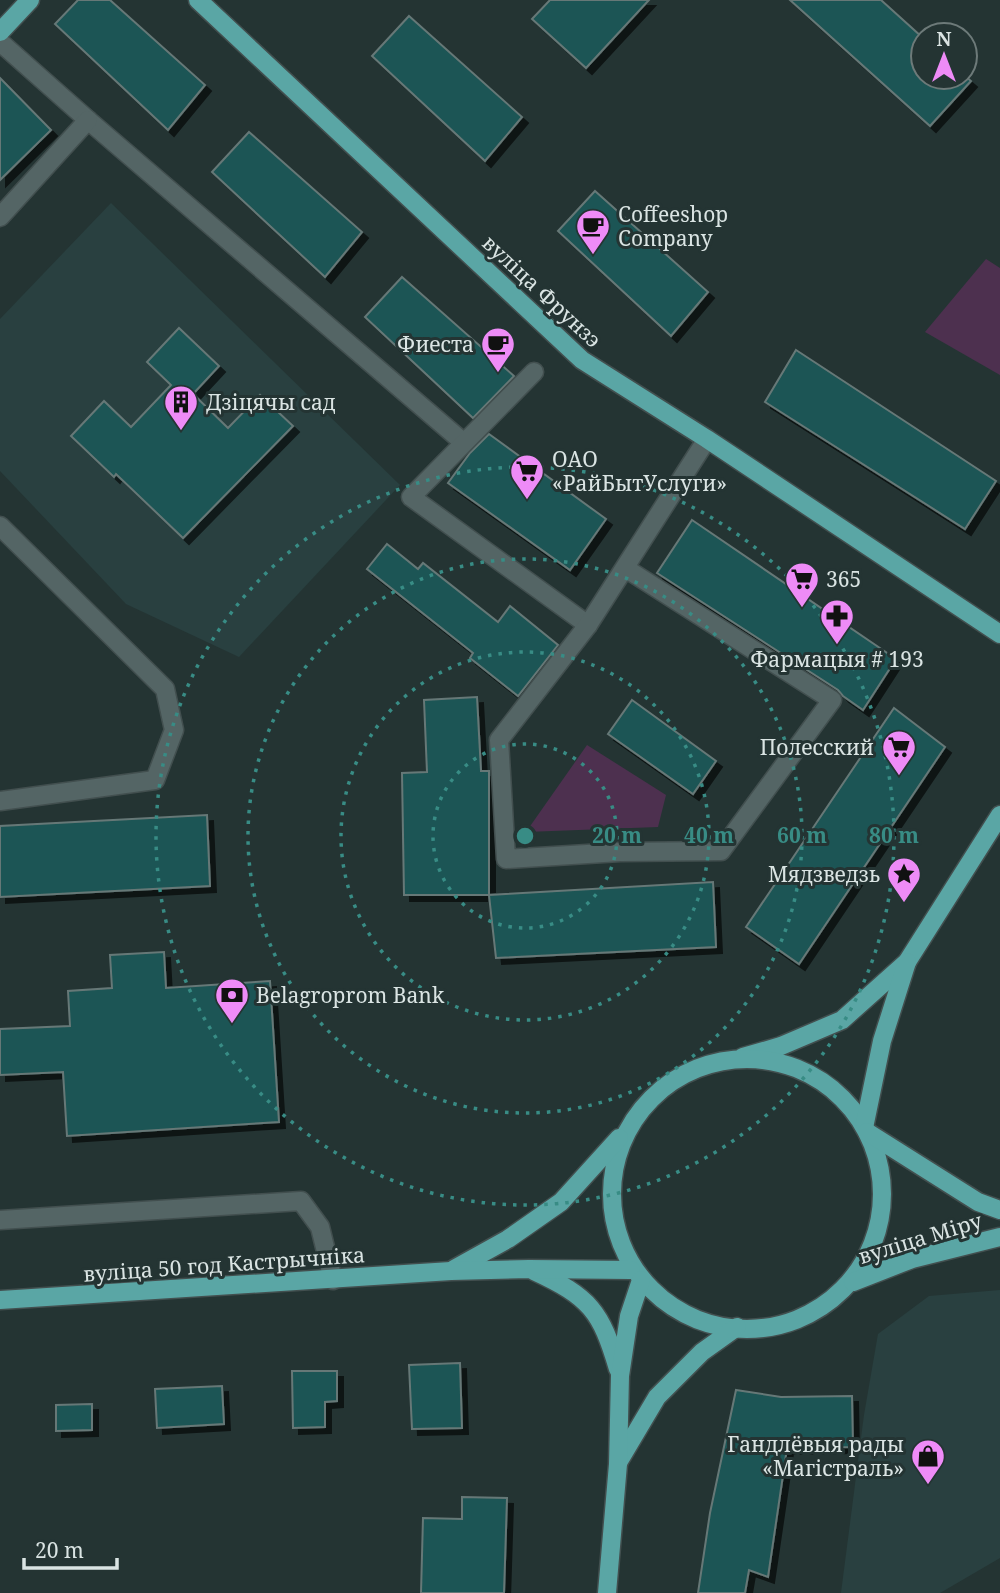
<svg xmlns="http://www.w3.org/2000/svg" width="1000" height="1593" font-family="'Noto Serif',serif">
<defs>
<filter id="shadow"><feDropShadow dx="6" dy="6" stdDeviation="0" flood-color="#0009"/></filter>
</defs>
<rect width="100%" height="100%" fill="#243433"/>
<g fill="#294040">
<polygon points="111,203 400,485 239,657 126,604 0,471 0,319"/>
<polygon points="1000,1290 1000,1558 940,1593 841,1593 864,1415 878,1334 929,1296"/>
</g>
<g fill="#4d304f">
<polygon points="986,259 1000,268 1000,375 925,332"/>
<polygon points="587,745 666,795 658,827 526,832"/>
</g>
<g fill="#1c5554" stroke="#667877" stroke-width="2" filter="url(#shadow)">
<polygon points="78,0 110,0 205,85 168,130 55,24"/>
<polygon points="550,0 649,0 586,68 532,19"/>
<polygon points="790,0 881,0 923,38 923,77 965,76 971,81 930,126"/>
<polygon points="409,16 522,117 485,161 372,56"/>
<polygon points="0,78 51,130 0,180"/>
<polygon points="249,132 362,232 325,277 212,172"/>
<polygon points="595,191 708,292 671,336 558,231"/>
<polygon points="402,277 514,376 473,418 365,317"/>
<polygon points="179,328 219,366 193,394 228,428 260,395 293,426 183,538 116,474 114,477 71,436 104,401 131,427 171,385 147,362"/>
<polygon points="796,350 996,481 965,529 765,402"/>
<polygon points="489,434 606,519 570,570 448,483 470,453"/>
<polygon points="692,520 896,659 863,710 843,696 838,690 657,573"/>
<polygon points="387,544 418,569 423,563 498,622 510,606 558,645 518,696 470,658 473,653 367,569"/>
<polygon points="477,697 481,771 489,771 489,895 404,895 402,773 427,772 424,700"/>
<polygon points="632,700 716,761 693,794 608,734"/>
<polygon points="894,708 945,747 799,964 746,927"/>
<polygon points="207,815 210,886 0,897 0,826"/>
<polygon points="713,882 716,947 496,958 489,895"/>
<polygon points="164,952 166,988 270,981 279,1122 67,1136 63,1072 0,1075 0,1029 70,1026 68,991 112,988 110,955"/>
<polygon points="460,1363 462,1428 412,1429 409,1365"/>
<polygon points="292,1371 337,1371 337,1401 325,1402 325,1427 293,1428"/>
<polygon points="222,1386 224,1424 157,1428 155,1389"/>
<polygon points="736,1390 781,1397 852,1396 853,1447 787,1448 768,1577 749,1570 745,1593 698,1593 710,1513"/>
<polygon points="92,1404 92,1430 56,1431 56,1405"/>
<polygon points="462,1497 507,1498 504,1593 421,1593 423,1518 462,1519"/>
</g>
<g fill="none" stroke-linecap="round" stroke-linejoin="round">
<g stroke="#424f4f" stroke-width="21">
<g id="minor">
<polyline points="0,42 88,120 463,442"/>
<polyline points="0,217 88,120"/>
<polyline points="534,372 411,497 588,625"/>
<polyline points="0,526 165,689 174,730 155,780 0,801"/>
<polyline points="625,568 832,700 721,851 620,852 506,859 499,740 588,625 707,439"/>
<polyline points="0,1220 301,1201 320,1227 333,1280"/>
</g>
</g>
<g stroke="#424f4f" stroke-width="21">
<g id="major">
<polyline points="198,0 582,360 707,439 1000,634"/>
<polyline points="0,32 30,0"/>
<polyline points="743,1057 781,1046 842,1020 907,962 1000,815"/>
<circle cx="747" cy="1194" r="135"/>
<polyline points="865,1123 882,1041 907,962"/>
<polyline points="867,1132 978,1202 1000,1210"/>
<polyline points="454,1269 508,1239 561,1202 619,1138"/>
<path d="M534 1271C590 1297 601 1311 618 1369"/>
<polyline points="853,1282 912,1259 1000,1237"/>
<polyline points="0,1300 451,1271 529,1269 631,1270"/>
<polyline points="619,1461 657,1397 702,1352 737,1327"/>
<polyline points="607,1593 618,1464 620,1376 629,1316 641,1280"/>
</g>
</g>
<use href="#minor" stroke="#546565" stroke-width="18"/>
<use href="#major" stroke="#5aa6a5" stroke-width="18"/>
</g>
<g fill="none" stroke="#388c85" stroke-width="3.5" stroke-dasharray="3.5 7">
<circle cx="525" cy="836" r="92"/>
<circle cx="525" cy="836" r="184"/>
<circle cx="525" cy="836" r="277"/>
<circle cx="525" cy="836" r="369"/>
</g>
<defs>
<g id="cafe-pin" transform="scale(1.75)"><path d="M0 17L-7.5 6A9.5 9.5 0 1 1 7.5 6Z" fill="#ee8bf7" stroke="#243433"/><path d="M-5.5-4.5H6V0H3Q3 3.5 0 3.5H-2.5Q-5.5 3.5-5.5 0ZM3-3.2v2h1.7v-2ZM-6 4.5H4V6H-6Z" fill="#111"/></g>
<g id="building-pin" transform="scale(1.75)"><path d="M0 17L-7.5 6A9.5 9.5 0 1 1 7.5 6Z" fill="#ee8bf7" stroke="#243433"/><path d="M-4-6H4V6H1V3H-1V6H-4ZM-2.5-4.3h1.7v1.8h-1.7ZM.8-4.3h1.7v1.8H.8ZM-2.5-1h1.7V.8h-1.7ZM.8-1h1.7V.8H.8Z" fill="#111"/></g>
<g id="supermarket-pin" transform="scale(1.75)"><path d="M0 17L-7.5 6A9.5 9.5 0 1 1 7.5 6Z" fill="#ee8bf7" stroke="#243433"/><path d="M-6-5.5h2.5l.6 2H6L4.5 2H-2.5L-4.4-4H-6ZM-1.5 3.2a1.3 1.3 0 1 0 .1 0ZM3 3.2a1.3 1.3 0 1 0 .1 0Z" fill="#111"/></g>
<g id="pharmacy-pin" transform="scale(1.75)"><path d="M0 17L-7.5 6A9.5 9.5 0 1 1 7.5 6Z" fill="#ee8bf7" stroke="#243433"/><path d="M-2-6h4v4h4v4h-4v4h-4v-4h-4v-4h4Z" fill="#111"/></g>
<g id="sight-pin" transform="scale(1.75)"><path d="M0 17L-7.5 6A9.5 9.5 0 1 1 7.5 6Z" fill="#ee8bf7" stroke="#243433"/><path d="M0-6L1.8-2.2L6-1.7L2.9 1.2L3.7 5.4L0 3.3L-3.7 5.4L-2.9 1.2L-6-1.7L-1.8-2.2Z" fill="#111"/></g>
<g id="bank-pin" transform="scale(1.75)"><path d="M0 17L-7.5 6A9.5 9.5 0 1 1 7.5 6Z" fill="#ee8bf7" stroke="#243433"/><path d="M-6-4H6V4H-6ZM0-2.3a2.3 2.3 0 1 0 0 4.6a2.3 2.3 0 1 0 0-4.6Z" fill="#111"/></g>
<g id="shop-pin" transform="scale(1.75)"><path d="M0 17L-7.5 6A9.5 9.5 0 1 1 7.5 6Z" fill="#ee8bf7" stroke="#243433"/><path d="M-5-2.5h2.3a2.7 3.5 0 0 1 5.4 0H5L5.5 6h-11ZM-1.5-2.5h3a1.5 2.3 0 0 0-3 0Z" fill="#111"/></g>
</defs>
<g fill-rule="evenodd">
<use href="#cafe-pin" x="593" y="226"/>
<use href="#cafe-pin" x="498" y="344"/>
<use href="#building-pin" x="181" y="402"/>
<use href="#supermarket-pin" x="527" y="471"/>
<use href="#supermarket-pin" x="802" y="579"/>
<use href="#pharmacy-pin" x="837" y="616"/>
<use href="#supermarket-pin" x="899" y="747"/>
<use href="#sight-pin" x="904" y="874"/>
<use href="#bank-pin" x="232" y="995"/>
<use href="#shop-pin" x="928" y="1456"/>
</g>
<g text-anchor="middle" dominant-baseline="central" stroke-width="6" stroke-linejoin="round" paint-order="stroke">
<g font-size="21" fill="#dae4e3" stroke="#243433" text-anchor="start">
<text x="618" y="214">Coffeeshop<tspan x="618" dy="24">Company</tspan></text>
<text x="474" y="344" text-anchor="end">Фиеста</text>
<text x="206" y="402">Дзіцячы сад</text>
<text x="552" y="459">ОАО<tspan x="552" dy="24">«РайБытУслуги»</tspan></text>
<text x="826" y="579">365</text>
<text x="837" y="659" text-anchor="middle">Фармацыя # 193</text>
<text x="874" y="747" text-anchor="end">Полесский</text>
<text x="880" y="874" text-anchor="end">Мядзведзь</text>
<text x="256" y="995">Belagroprom Bank</text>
<text x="904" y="1444" text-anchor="end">Гандлёвыя рады<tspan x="904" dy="24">«Магістраль»</tspan></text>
</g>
<g font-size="21" fill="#dae4e3" stroke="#243433">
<text transform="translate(542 291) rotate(43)">вуліца Фрунзэ</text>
<text transform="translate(920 1238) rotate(-17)">вуліца Міру</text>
<text transform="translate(224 1264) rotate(-4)">вуліца 50 год Кастрычніка</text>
</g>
</g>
<circle cx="525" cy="836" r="10" fill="#388c85" stroke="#243433" stroke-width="3.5"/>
<g font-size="21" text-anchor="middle" font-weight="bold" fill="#388c85" stroke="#243433" stroke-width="6" stroke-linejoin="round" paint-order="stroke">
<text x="617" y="843">20 m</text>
<text x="709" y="843">40 m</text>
<text x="802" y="843">60 m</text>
<text x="894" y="843">80 m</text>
</g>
<g transform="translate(944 56)"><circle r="33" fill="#243433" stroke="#6d7a79" stroke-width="2"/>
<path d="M0-5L12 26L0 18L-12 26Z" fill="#ee8bf7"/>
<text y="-10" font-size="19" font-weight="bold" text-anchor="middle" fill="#dae4e3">N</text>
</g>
<path d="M24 1558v10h93v-10" fill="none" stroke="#dae4e3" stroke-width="3.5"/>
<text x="35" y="1558" font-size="21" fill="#dae4e3" stroke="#243433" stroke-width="5" paint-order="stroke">20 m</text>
</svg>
